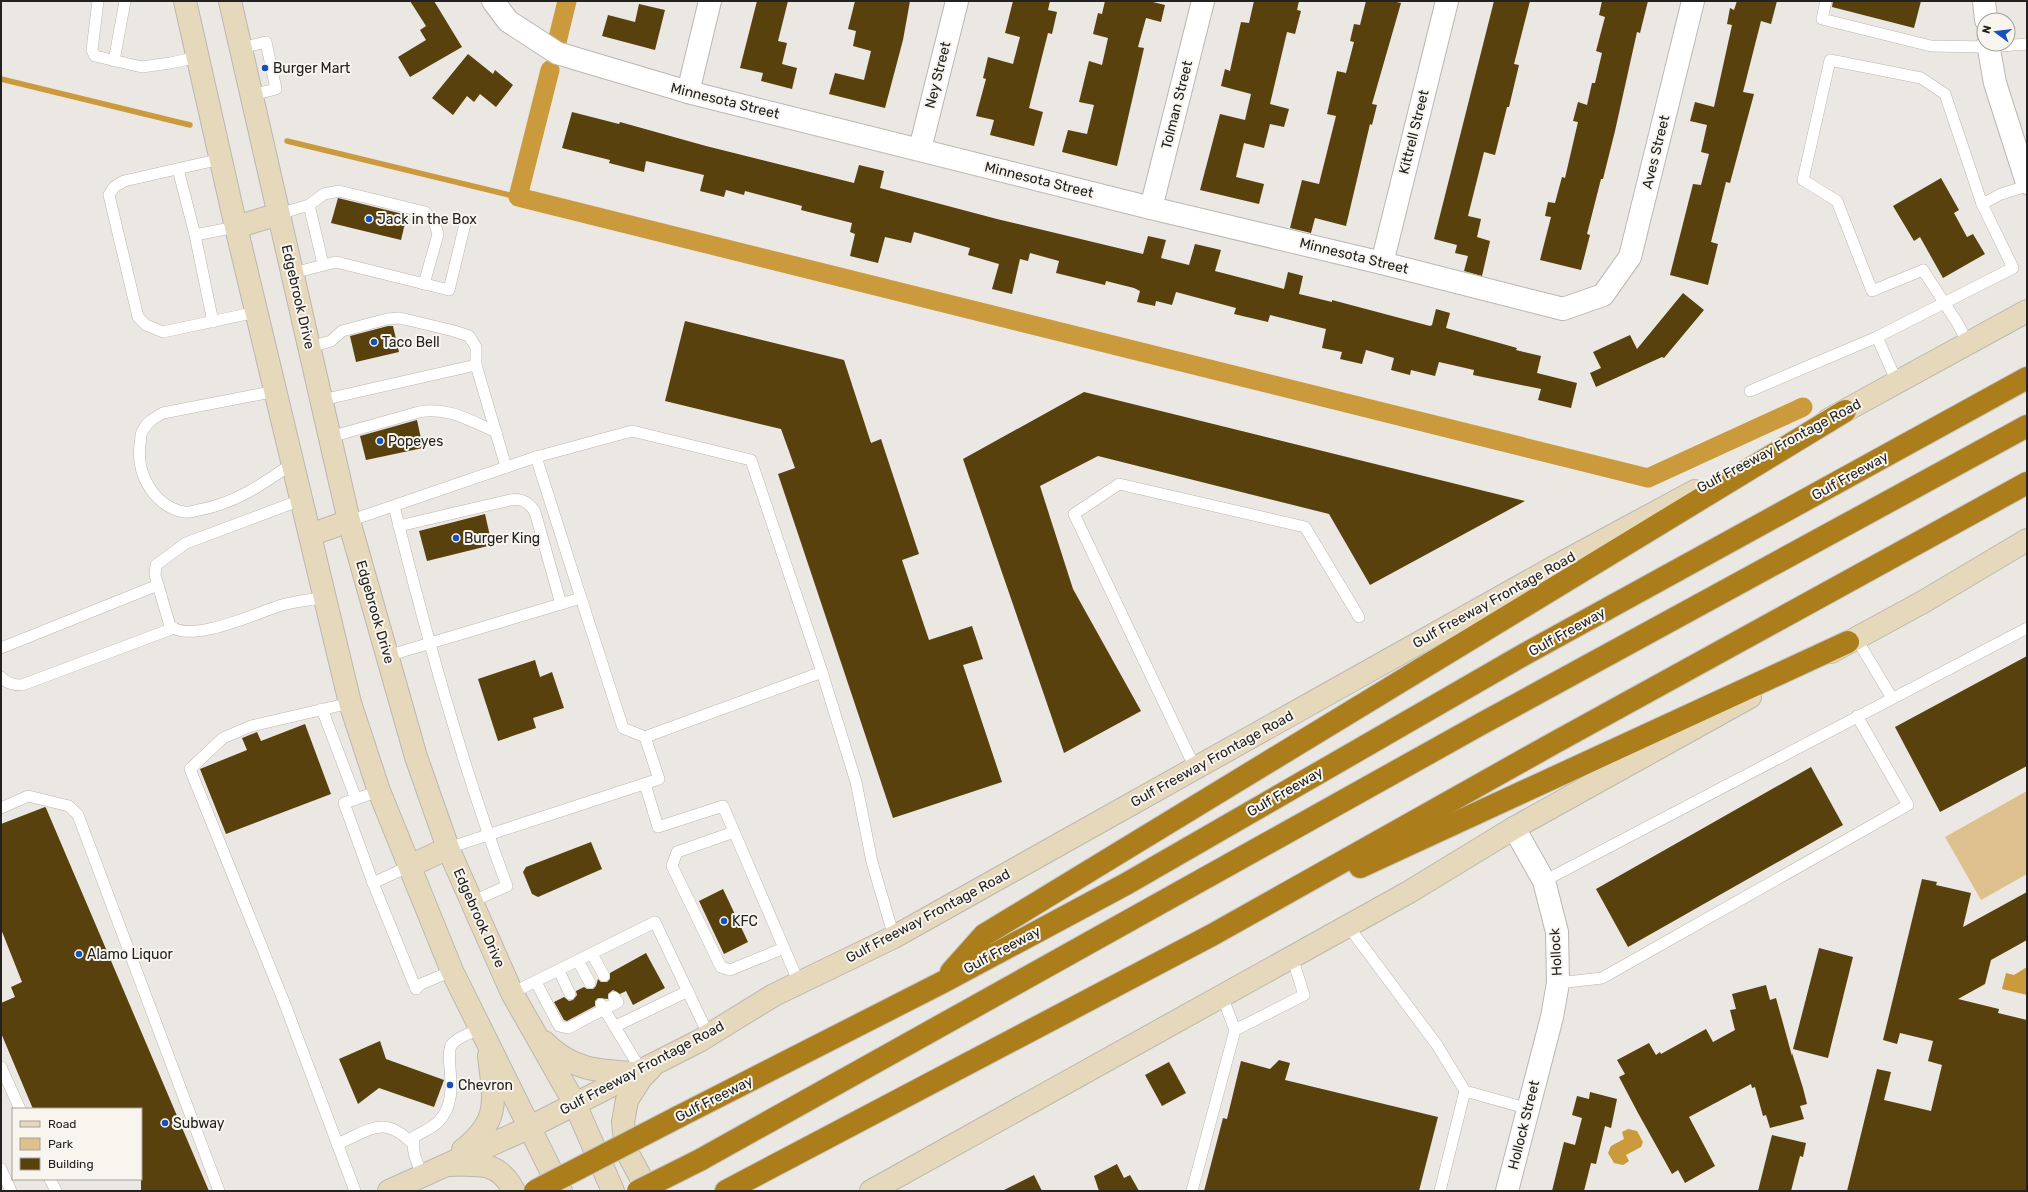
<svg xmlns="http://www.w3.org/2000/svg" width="2028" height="1192" font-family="Rubik,sans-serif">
<rect width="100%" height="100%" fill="#ebe7e2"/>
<polygon fill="#ddc08d" points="2027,791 2027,874 1981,900 1945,837"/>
<g fill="#ca9a3c">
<polygon points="2027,967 2027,995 2002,989 2006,973 2014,975"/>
<polygon points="1628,1129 1637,1131 1643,1142 1641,1147 1626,1155 1629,1161 1623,1165 1614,1163 1608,1153 1611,1146 1624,1139 1622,1132"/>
</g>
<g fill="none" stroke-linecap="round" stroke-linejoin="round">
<g stroke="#ca9a3c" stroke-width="5.5">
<polyline points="1,79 190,125"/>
<polyline points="287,141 518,197"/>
</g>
<g stroke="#ca9a3c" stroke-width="19">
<polyline points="557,42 567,1"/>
<polyline points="550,70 518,197 1648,478 1803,407"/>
</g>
</g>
<g fill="#59410d">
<polygon points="410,1 434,1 462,47 410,77 398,57 426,40 420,30 426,26"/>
<polygon points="757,1 788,1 778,41 787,43 782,64 797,68 792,89 761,81 763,73 740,68"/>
<polygon points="855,1 910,1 903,40 885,108 829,94 835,73 864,80 871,51 853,46 856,31 848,29"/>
<polygon points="1013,1 1050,1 1048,10 1057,12 1052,34 1048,33 1029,108 1043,112 1034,146 990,135 994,120 976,116 986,79 983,78 988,57 1013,64 1020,37 1005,33"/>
<polygon points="1105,1 1149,1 1165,5 1161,22 1146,18 1138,47 1144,48 1117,166 1062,152 1068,130 1087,134 1094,105 1079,102 1089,61 1102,65 1108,38 1093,34 1098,13 1102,14"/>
<polygon points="1254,1 1299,1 1297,10 1301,11 1295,34 1287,32 1270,104 1289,109 1284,127 1270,124 1264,148 1244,143 1236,177 1264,184 1259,204 1200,190 1220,114 1245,120 1251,94 1221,86 1225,69 1230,71 1241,22 1249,23"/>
<polygon points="1366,1 1392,1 1401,3 1372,104 1377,105 1372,125 1370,124 1346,226 1315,218 1311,233 1290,228 1302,180 1319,184 1336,116 1327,114 1337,71 1346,73 1354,42 1350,41 1354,24 1360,25"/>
<polygon points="1494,1 1530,1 1514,64 1519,65 1509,107 1507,107 1495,155 1484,152 1468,216 1481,219 1477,237 1490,241 1482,276 1464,271 1468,256 1455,253 1457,245 1434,239"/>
<polygon points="1602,1 1648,1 1640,33 1637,32 1615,131 1603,179 1601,179 1587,234 1590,235 1581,270 1540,260 1551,217 1545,216 1548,202 1555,203 1562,177 1565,178 1578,122 1573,121 1578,102 1587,105 1592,83 1595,83 1602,53 1596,51 1605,17 1599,15"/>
<polygon points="1737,1 1777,1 1771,24 1761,21 1743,92 1754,94 1730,183 1726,182 1711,242 1718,244 1708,285 1670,275 1693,184 1701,185 1709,154 1701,152 1707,125 1690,121 1695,102 1714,107 1732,25 1727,24 1730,8 1734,10"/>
<polygon points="1833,1 1921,1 1914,28 1832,7"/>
<polygon points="639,4 665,10 655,50 602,36 608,15 635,22"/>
<polygon points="468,54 493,74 495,70 513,85 496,107 480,94 474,102 467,96 453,115 432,98"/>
<polygon points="572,112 619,124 620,122 706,146 854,183 859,165 884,171 880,188 997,219 1143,254 1148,236 1166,240 1161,258 1189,265 1195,244 1221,250 1215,271 1284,289 1288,272 1303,276 1299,294 1332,302 1332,300 1430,326 1432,325 1436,309 1450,313 1446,328 1517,348 1516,350 1541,356 1537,373 1577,383 1571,408 1538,400 1541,389 1473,375 1474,370 1439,362 1435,376 1411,370 1410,375 1391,370 1394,358 1366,350 1362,364 1340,359 1342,352 1322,348 1326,329 1270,315 1268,322 1234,314 1236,308 1176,292 1172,305 1156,301 1155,306 1137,302 1140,291 1134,288 1106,281 1105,285 1056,273 1059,261 1030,253 1028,261 1020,259 1012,294 992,289 999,264 968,255 970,248 914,232 911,243 885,237 878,263 850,256 855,234 850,232 852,223 801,210 802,206 745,191 744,195 726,190 724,197 700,191 704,175 646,161 644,172 609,163 610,160 562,148"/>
<polygon points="1941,178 1959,210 1954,213 1967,237 1973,234 1985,254 1943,278 1920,237 1914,241 1893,206"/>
<polygon points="338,198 407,215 401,240 331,223"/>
<polygon points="1683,293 1704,310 1664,358 1662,357 1596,387 1590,373 1601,368 1593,352 1630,335 1637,349"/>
<polygon points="685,321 844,360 871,443 881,439 919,554 902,560 929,640 972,626 983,659 963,665 1002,782 893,818 778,474 795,468 781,429 665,401"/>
<polygon points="388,326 393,326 399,352 356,362 350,336"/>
<polygon points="1084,392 1525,501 1370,585 1329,514 1098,456 1040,486 1073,589 1141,711 1064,753 963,459"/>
<polygon points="417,420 423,448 366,460 360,436"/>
<polygon points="485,514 492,545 427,561 419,531"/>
<polygon points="2027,656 2027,766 1940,812 1895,727"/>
<polygon points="535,660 540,677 552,672 564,708 533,718 536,728 498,741 478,679"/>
<polygon points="305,724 331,794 226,834 200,769 247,750 242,738 257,732 261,741"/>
<polygon points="1811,767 1843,825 1628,947 1596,889"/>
<polygon points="45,807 46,808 209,1191 141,1191 141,1109 33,1109 1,1033 1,1003 15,997 11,987 22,982 1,929 1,824"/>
<polygon points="591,842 602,869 538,897 532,894 523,872 526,867"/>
<polygon points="1922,879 1937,882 1936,885 1971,893 1963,927 2027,892 2027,940 1991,960 1985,984 1958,999 1999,1009 1998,1013 2027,1020 2027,1191 1847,1191 1877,1069 1891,1072 1884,1100 1931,1111 1942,1065 1928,1061 1933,1041 1900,1033 1897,1044 1883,1040"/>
<polygon points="723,889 748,942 724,954 699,901"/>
<polygon points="1819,948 1853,957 1828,1058 1793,1049"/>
<polygon points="646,953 665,988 633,1005 626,991 620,994 613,990 608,994 608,999 598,998 595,1001 595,1006 567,1021 564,1020 554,1002 564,997 569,1001 573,1000 577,995 576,991 584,987 587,989 593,989 596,986 598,979 601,982 607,982 610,979 610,973"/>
<polygon points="1766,985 1770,1000 1776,998 1792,1056 1792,1053 1803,1088 1807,1104 1800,1106 1804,1119 1770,1128 1766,1115 1763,1116 1755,1087 1752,1088 1751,1084 1689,1117 1715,1166 1685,1183 1678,1170 1672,1174 1638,1113 1619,1077 1625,1074 1617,1060 1649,1043 1656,1055 1660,1052 1661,1054 1706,1029 1713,1042 1735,1030 1730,1010 1736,1009 1732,994"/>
<polygon points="380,1041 386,1059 444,1080 434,1107 379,1088 358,1104 339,1059"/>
<polygon points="1279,1060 1290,1063 1285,1080 1438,1117 1419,1191 1204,1191 1223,1118 1227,1119 1241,1061 1270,1069"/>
<polygon points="1169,1062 1186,1093 1162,1106 1145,1075"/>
<polygon points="1590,1092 1617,1099 1611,1128 1605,1126 1596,1164 1591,1163 1584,1191 1552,1191 1564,1142 1575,1145 1582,1118 1572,1115 1577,1096 1589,1099"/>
<polygon points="1772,1135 1806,1143 1803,1157 1800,1156 1791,1191 1758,1191"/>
<polygon points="1117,1164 1124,1178 1130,1175 1139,1191 1099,1191 1094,1176"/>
<polygon points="1034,1175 1042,1191 1002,1191"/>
</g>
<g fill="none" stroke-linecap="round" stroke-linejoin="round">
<g stroke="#bab7b1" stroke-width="12">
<g id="service">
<polyline points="98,1 92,50 95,56 142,67 170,63 198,57"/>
<polyline points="1826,1 1822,19 1931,46 1988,47 2027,44"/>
<polyline points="241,48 266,42 276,89 252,95"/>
<polyline points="114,61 125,1"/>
<polyline points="221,159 124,181 114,187 109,195 138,317 146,325 163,332 257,312"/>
<polyline points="178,169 195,235 213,322"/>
<polyline points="309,205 323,264"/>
<polyline points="279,214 309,205 324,194 339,191 425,212 434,221 438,234 424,284"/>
<polyline points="195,235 236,227"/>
<polyline points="293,273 336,262 449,290 465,224"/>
<polyline points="1968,344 1958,324 1923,270 1872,291 1837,201 1803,180 1830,60 1921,78 1945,94 1982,204 2001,194 2027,186"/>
<polyline points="310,347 331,341 342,331 387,319 400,318 454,331 469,336 476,347 476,365"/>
<polyline points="1897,382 1877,337 2013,268 1982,204"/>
<path d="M276 391 163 413C154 418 147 422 143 430 140 434 141 440 140 445 136 474 154 506 184 512 188 513 194 511 199 510 234 504 263 484 293 463"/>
<polyline points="1750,391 1877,337"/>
<polyline points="322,400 476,365 506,467"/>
<path d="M330 437 419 412C447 406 471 421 496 432"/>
<path d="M301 500 186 543 156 565 155 575 170 626C192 644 258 612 282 605 296 601 311 600 325 597"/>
<path d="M394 506C426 634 461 762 507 886L471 902"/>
<polyline points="349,521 536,457 632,431 751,460 822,672 856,782 872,862 894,937"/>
<path d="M399 526 510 500C522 498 529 502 535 512L561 604"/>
<polyline points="1856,638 1892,698"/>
<polyline points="1,648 158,585"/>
<polyline points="387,656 581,598 536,457"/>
<path d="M1 677C6 683 15 685 22 685L174 628"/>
<polyline points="350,703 251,726 223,738 190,769 286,1007 355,1191"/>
<polyline points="322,709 356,799"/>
<polyline points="645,737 822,672"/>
<polyline points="1195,768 1074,514 1119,484 1305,527 1359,617"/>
<polyline points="645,784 658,827 723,806 799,983"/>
<polyline points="379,791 344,803 373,883 416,989 421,984 452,971"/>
<polyline points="1,808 28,796 69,806 78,815 219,1191"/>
<polyline points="734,832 677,852 672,866 721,967 730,970 784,948"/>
<polyline points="448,848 659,779 645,737 623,728 581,598"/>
<polyline points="1544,881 2027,628"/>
<polyline points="373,883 410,866"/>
<polyline points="1348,926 1437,1045 1465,1091 1529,1109"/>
<polyline points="592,954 604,976"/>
<polyline points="578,961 590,983"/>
<polyline points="559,971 570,994"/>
<polyline points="536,982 559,1026 568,1028 618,1002 614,997"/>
<polyline points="1558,983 1602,978 1908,805 1857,716"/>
<polyline points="512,993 655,922 708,1034"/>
<polyline points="1222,996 1235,1030"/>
<polyline points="601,1004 641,1070"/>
<polyline points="616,1026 688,991"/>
<polyline points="1,1067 20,1109"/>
<path d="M337 1144C371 1130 383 1114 413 1144"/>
<polyline points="1,1169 11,1191"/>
<path d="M422 1175C417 1162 411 1151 414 1137 422 1132 432 1128 438 1122 464 1096 441 1055 453 1043 460 1036 472 1033 481 1028"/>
<polyline points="50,1179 56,1191"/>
<polyline points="1192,1191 1235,1030 1304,995 1292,957"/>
<polyline points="1440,1191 1465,1091"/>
</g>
</g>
<g stroke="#bab7b1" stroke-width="24">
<g id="minor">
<polyline points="493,1 508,21 557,53 688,92 1151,208 1382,263 1563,309 1603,295 1630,257 1693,1"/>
<polyline points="1984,1 1986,20"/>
<polyline points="1988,44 1995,83 2027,183"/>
<polyline points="688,92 710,1"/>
<polyline points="920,149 957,1"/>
<polyline points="1151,208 1203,1"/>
<polyline points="1382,263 1447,1"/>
<polyline points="1507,1191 1552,1017 1558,983 1557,932 1544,881 1514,828"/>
</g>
</g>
<g stroke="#bab7b1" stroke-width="24">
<g id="secondary">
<polyline points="185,1 236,227 350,703 379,791 452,971 561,1191"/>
<polyline points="230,1 349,521 416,757 448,848 512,993 575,1104 613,1191"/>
<polyline points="236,227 279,214"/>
<polyline points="1828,420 2027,311"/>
<polyline points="310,535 349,521"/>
<polyline points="1831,652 1923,602 2027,540"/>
<polyline points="410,866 448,848"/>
<path d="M544 1042C572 1070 597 1071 635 1073"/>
<path d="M463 1150C501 1120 494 1100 489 1056"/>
<path d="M451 1165C481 1164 499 1162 514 1191"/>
<polyline points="389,1191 530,1127 699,1041 774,995 894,937 1556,566 1695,491"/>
<polyline points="648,1191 626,1150 623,1122 627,1100 641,1078 650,1069"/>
<polyline points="871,1191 1409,892 1514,828 1750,697"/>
</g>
</g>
<g stroke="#c6c6c5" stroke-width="24">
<g id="motorway">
<polyline points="1360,867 1848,642"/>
<polyline points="951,972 984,935 1845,411"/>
<polyline points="678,1117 943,982 1126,884 1525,654 2027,378"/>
<polyline points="700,1160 1481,724 2027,426"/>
<polyline points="726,1191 1212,935 1554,743 2027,483"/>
</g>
</g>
<use href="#service" stroke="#fff" stroke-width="11"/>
<use href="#minor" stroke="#fff" stroke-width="22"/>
<use href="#secondary" stroke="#e6d8bb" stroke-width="22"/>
<use href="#motorway" stroke="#ac7e1b" stroke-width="22"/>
<g stroke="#c6c6c5" stroke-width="24" stroke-linecap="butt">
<g id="motorway-bridge">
<polyline points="535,1191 678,1117"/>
<polyline points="638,1191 700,1160"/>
</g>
</g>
<use href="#motorway-bridge" stroke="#ac7e1b" stroke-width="22"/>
</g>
<g fill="#1451bd" stroke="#f8f5ef" stroke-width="1.5">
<circle cx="265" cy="68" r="4"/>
<circle cx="369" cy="219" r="4"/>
<circle cx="374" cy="342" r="4"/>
<circle cx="380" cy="441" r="4"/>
<circle cx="456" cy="538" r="4"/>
<circle cx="724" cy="921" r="4"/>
<circle cx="79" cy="954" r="4"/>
<circle cx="450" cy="1085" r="4"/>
<circle cx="165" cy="1123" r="4"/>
</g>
<g text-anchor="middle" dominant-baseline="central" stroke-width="4" stroke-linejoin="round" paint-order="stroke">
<g font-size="14" fill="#232220" stroke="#f8f5ef" text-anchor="start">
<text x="273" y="68">Burger Mart</text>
<text x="377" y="219">Jack in the Box</text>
<text x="382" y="342">Taco Bell</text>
<text x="388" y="441">Popeyes</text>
<text x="464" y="538">Burger King</text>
<text x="732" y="921">KFC</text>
<text x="87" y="954">Alamo Liquor</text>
<text x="458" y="1085">Chevron</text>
<text x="173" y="1123">Subway</text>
</g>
<g font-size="14" fill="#232220" stroke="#f8f5ef">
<text transform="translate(938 75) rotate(-76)">Ney Street</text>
<text transform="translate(725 101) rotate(14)">Minnesota Street</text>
<text transform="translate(1177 105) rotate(-76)">Tolman Street</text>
<text transform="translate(1414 132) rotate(-76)">Kittrell Street</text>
<text transform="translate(1656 152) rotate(-76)">Aves Street</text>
<text transform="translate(1039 180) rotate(14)">Minnesota Street</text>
<text transform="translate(1354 256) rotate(14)">Minnesota Street</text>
<text transform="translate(298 297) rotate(77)">Edgebrook Drive</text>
<text transform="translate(1779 446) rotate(-28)">Gulf Freeway Frontage Road</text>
<text transform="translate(1850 476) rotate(-29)">Gulf Freeway</text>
<text transform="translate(1494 600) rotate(-29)">Gulf Freeway Frontage Road</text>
<text transform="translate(375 612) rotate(74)">Edgebrook Drive</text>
<text transform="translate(1567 632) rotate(-29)">Gulf Freeway</text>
<text transform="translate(1212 759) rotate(-29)">Gulf Freeway Frontage Road</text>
<text transform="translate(1285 792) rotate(-30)">Gulf Freeway</text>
<text transform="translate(928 916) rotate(-28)">Gulf Freeway Frontage Road</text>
<text transform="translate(479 918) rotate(66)">Edgebrook Drive</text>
<text transform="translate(1002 950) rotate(-28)">Gulf Freeway</text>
<text transform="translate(1556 952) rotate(-93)">Hollock</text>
<text transform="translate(642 1068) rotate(-28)">Gulf Freeway Frontage Road</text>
<text transform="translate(714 1099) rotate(-27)">Gulf Freeway</text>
<text transform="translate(1524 1125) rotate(-76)">Hollock Street</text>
</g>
</g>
<rect width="2028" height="1192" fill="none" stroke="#232220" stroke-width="4"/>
<rect x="12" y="1108" width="130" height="72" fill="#f8f5ef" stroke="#a3a19c"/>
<rect x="20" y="1121" width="20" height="6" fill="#e6d8bb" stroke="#a3a19c"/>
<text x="48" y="1128" font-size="12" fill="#232220">Road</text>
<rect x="20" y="1138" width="20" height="12" fill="#ddc08d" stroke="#a3a19c"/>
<text x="48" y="1148" font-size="12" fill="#232220">Park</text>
<rect x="20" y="1158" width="20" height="12" fill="#59410d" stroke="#a3a19c"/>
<text x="48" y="1168" font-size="12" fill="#232220">Building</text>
<g transform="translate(1996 32) rotate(285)"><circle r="19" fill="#f8f5ef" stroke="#a3a19c"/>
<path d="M0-3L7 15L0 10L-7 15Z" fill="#1451bd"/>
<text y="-6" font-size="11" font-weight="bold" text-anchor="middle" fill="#232220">N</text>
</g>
</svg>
